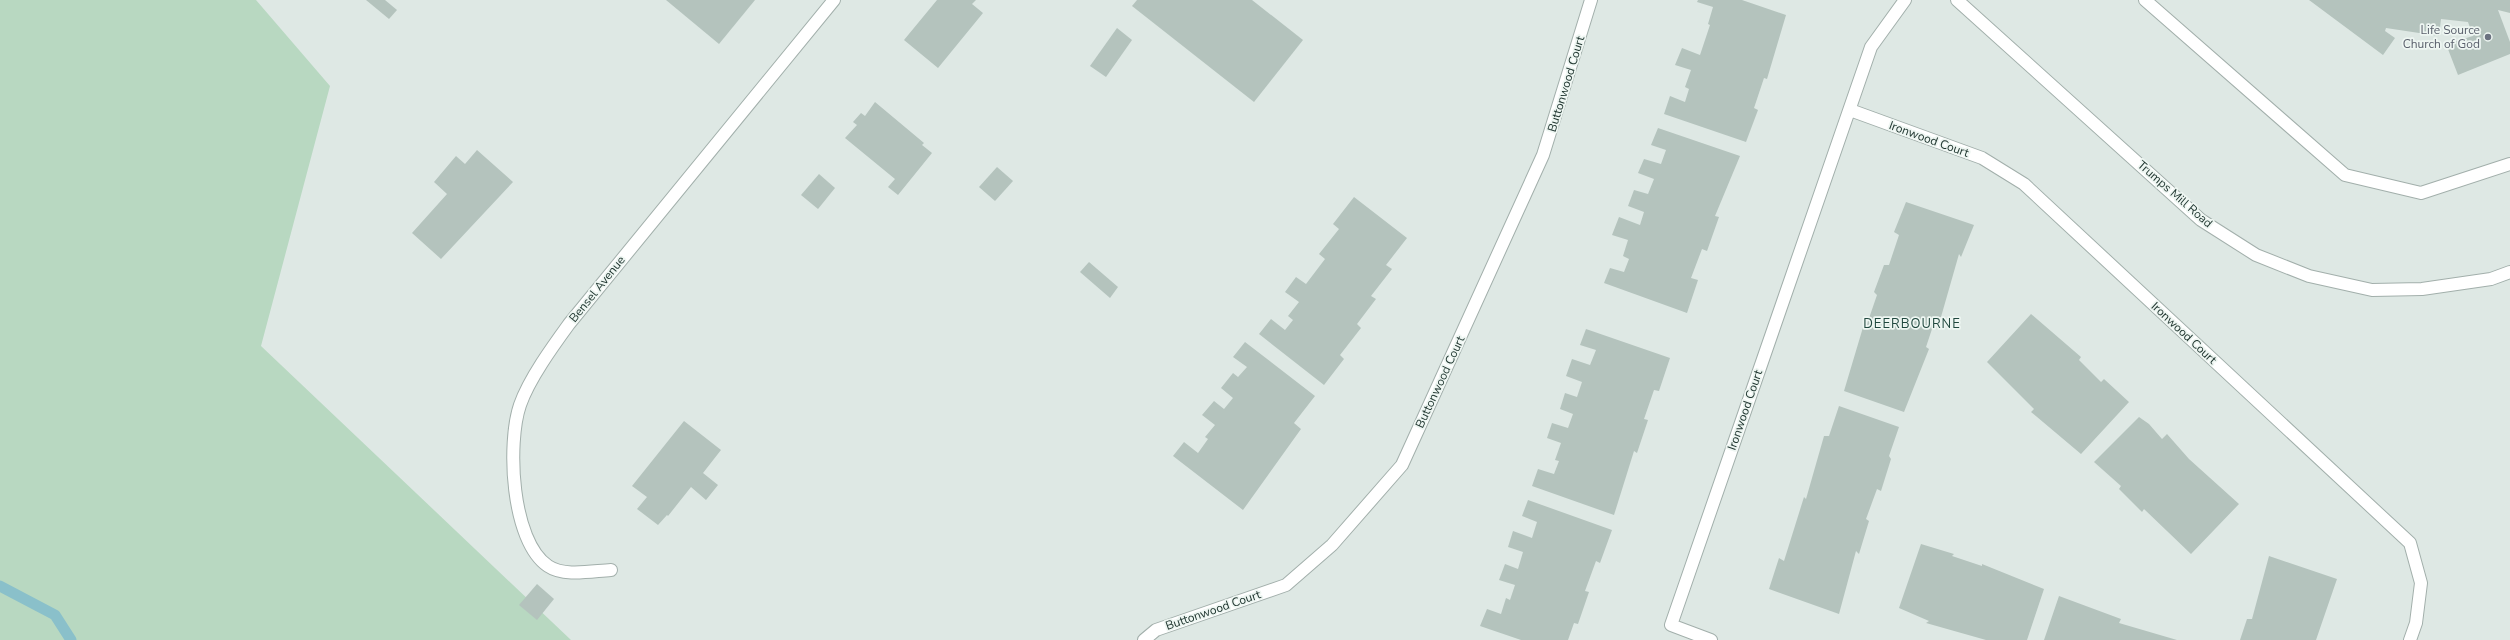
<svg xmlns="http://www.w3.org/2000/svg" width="2510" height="640" font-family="'Nunito Sans',sans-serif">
<rect width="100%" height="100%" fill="#dee8e4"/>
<polygon fill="#b8d8c1" points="0,0 256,0 330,86 261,346 571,640 0,640"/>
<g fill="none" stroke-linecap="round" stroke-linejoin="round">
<polyline stroke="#8ac0ca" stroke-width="11" points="0,586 55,615 71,640"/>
</g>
<g fill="#b4c3bd">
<polygon points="366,0 385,0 397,10 389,19"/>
<polygon points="666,0 755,0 719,44"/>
<polygon points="937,0 976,0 972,4 983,13 938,68 904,40"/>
<polygon points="1137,0 1252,0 1303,40 1254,102 1132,6"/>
<polygon points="1698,0 1742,0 1786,15 1767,79 1764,78 1754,108 1758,110 1746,142 1664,114 1670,96 1685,102 1689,89 1685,87 1691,70 1675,65 1682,48 1700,55 1710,25 1708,24 1713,7 1697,2"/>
<polygon points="2309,0 2510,0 2510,13 2498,10 2510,42 2510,54 2458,75 2446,44 2473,36 2468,22 2441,19 2439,36 2386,28 2385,31 2395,38 2383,55"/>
<polygon points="1117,28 1132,40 1106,77 1090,66"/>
<polygon points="875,102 924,143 922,145 932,153 898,195 888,187 895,179 845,138 857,125 853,122 861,113 865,116"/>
<polygon points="1658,128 1740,156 1715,216 1719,217 1707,251 1702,249 1691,278 1698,280 1687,313 1604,283 1610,268 1624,272 1629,259 1623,256 1628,240 1612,235 1619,217 1640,225 1644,212 1628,206 1634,190 1648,194 1654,179 1638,173 1644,159 1661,164 1666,150 1651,145"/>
<polygon points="477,150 513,182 441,259 412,233 447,194 434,182 456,156 465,164"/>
<polygon points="997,167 1013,181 995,201 979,187"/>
<polygon points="819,174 835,188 818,209 801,195"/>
<polygon points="1354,197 1407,238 1386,265 1392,269 1371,296 1376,299 1357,324 1361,328 1340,355 1344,359 1324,385 1259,334 1271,319 1285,330 1293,320 1288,316 1299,302 1285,292 1296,277 1306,284 1325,259 1319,254 1339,229 1333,224"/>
<polygon points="1906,202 1974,225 1961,257 1959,254 1941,317 1936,317 1926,347 1929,349 1904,412 1844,391 1864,324 1866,327 1877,295 1874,292 1884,265 1889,265 1899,235 1894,232"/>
<polygon points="1089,262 1118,287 1110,298 1080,272"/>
<polygon points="2031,314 2081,357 2079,360 2101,382 2104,379 2129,402 2081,454 2031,412 2034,409 1987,362"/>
<polygon points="1586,329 1670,358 1659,391 1654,390 1644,419 1648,420 1637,453 1634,451 1614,515 1532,486 1538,469 1554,474 1559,461 1555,460 1561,443 1547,438 1552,423 1568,428 1573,414 1560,409 1565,393 1577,397 1582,382 1566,376 1572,359 1590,365 1596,350 1580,345"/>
<polygon points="1245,342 1315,396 1294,423 1301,429 1243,510 1173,456 1184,442 1198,453 1208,439 1205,437 1215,425 1202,415 1214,401 1224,409 1233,398 1221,388 1233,373 1238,377 1247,367 1233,357"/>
<polygon points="1839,406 1899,427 1889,456 1891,459 1881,491 1877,489 1866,519 1869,521 1859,554 1856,551 1839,614 1769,589 1779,558 1784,561 1804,497 1806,499 1824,436 1829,436"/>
<polygon points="2139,417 2149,424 2162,439 2167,434 2189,459 2239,504 2191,554 2144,509 2142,512 2119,489 2121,486 2094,462"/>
<polygon points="684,421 721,450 703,473 718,485 706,500 691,487 668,516 667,515 658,525 637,509 647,497 632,486"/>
<polygon points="1528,500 1612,530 1600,563 1596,561 1585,591 1589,592 1578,624 1574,623 1568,640 1521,640 1480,626 1487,609 1501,614 1506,598 1510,600 1515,585 1499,580 1505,564 1518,569 1523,552 1508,547 1513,531 1532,538 1537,522 1522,516"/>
<polygon points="1921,544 1954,554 1952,556 1982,566 1982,564 2044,589 2027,640 1986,640 1926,623 1929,621 1899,608"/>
<polygon points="2269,556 2337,579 2316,640 2240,640 2247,619 2252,619"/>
<polygon points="537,584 554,599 537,620 519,605"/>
<polygon points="2059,596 2121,619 2119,623 2177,640 2044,640"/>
</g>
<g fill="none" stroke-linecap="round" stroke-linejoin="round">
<g stroke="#a2afab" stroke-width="14">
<g id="service">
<polyline points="2145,0 2345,175 2421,193 2510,164"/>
<path d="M611 570C592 571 564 577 548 566 511 541 507 443 520 405 529 379 553 346 569 324L834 0"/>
</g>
</g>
<g stroke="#a2afab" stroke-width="14">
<g id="minor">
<polyline points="1957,0 2201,220 2256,255 2309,276 2372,290 2422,289 2491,279 2510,272"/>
<polyline points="1850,110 1982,158 2024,184 2410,543 2421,583 2416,623 2410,640"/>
<polyline points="1144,640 1156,630 1286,585 1332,545 1402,465 1543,155 1591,0"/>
<polyline points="1711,640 1671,625 1871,47 1905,0"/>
</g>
</g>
<use href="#service" stroke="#fff" stroke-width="12"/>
<use href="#minor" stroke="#fff" stroke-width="12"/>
</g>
<circle fill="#6b7280" stroke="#eef6f2" stroke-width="1.5" cx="2488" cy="37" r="4"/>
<g text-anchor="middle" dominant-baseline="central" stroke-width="3.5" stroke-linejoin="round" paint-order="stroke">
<g font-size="12" fill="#5b616d" stroke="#eef6f2" text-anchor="end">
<text x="2480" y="30">Life Source<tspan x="2480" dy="14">Church of God</tspan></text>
</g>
<g font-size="12" fill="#213731" stroke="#eef6f2">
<text transform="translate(1566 84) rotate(-73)">Buttonwood Court</text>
<text transform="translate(1929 139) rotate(20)">Ironwood Court</text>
<text transform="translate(2175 194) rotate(41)">Trumps Mill Road</text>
<text transform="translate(597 289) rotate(-51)">Bensel Avenue</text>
<text transform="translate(2184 333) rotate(43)">Ironwood Court</text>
<text transform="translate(1440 382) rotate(-65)">Buttonwood Court</text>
<text transform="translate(1745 410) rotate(-71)">Ironwood Court</text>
<text transform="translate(1213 610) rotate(-19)">Buttonwood Court</text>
</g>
<g font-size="13" letter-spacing="1" fill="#1f473d" stroke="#eef6f2">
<text x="1912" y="324">DEERBOURNE</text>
</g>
</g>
</svg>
